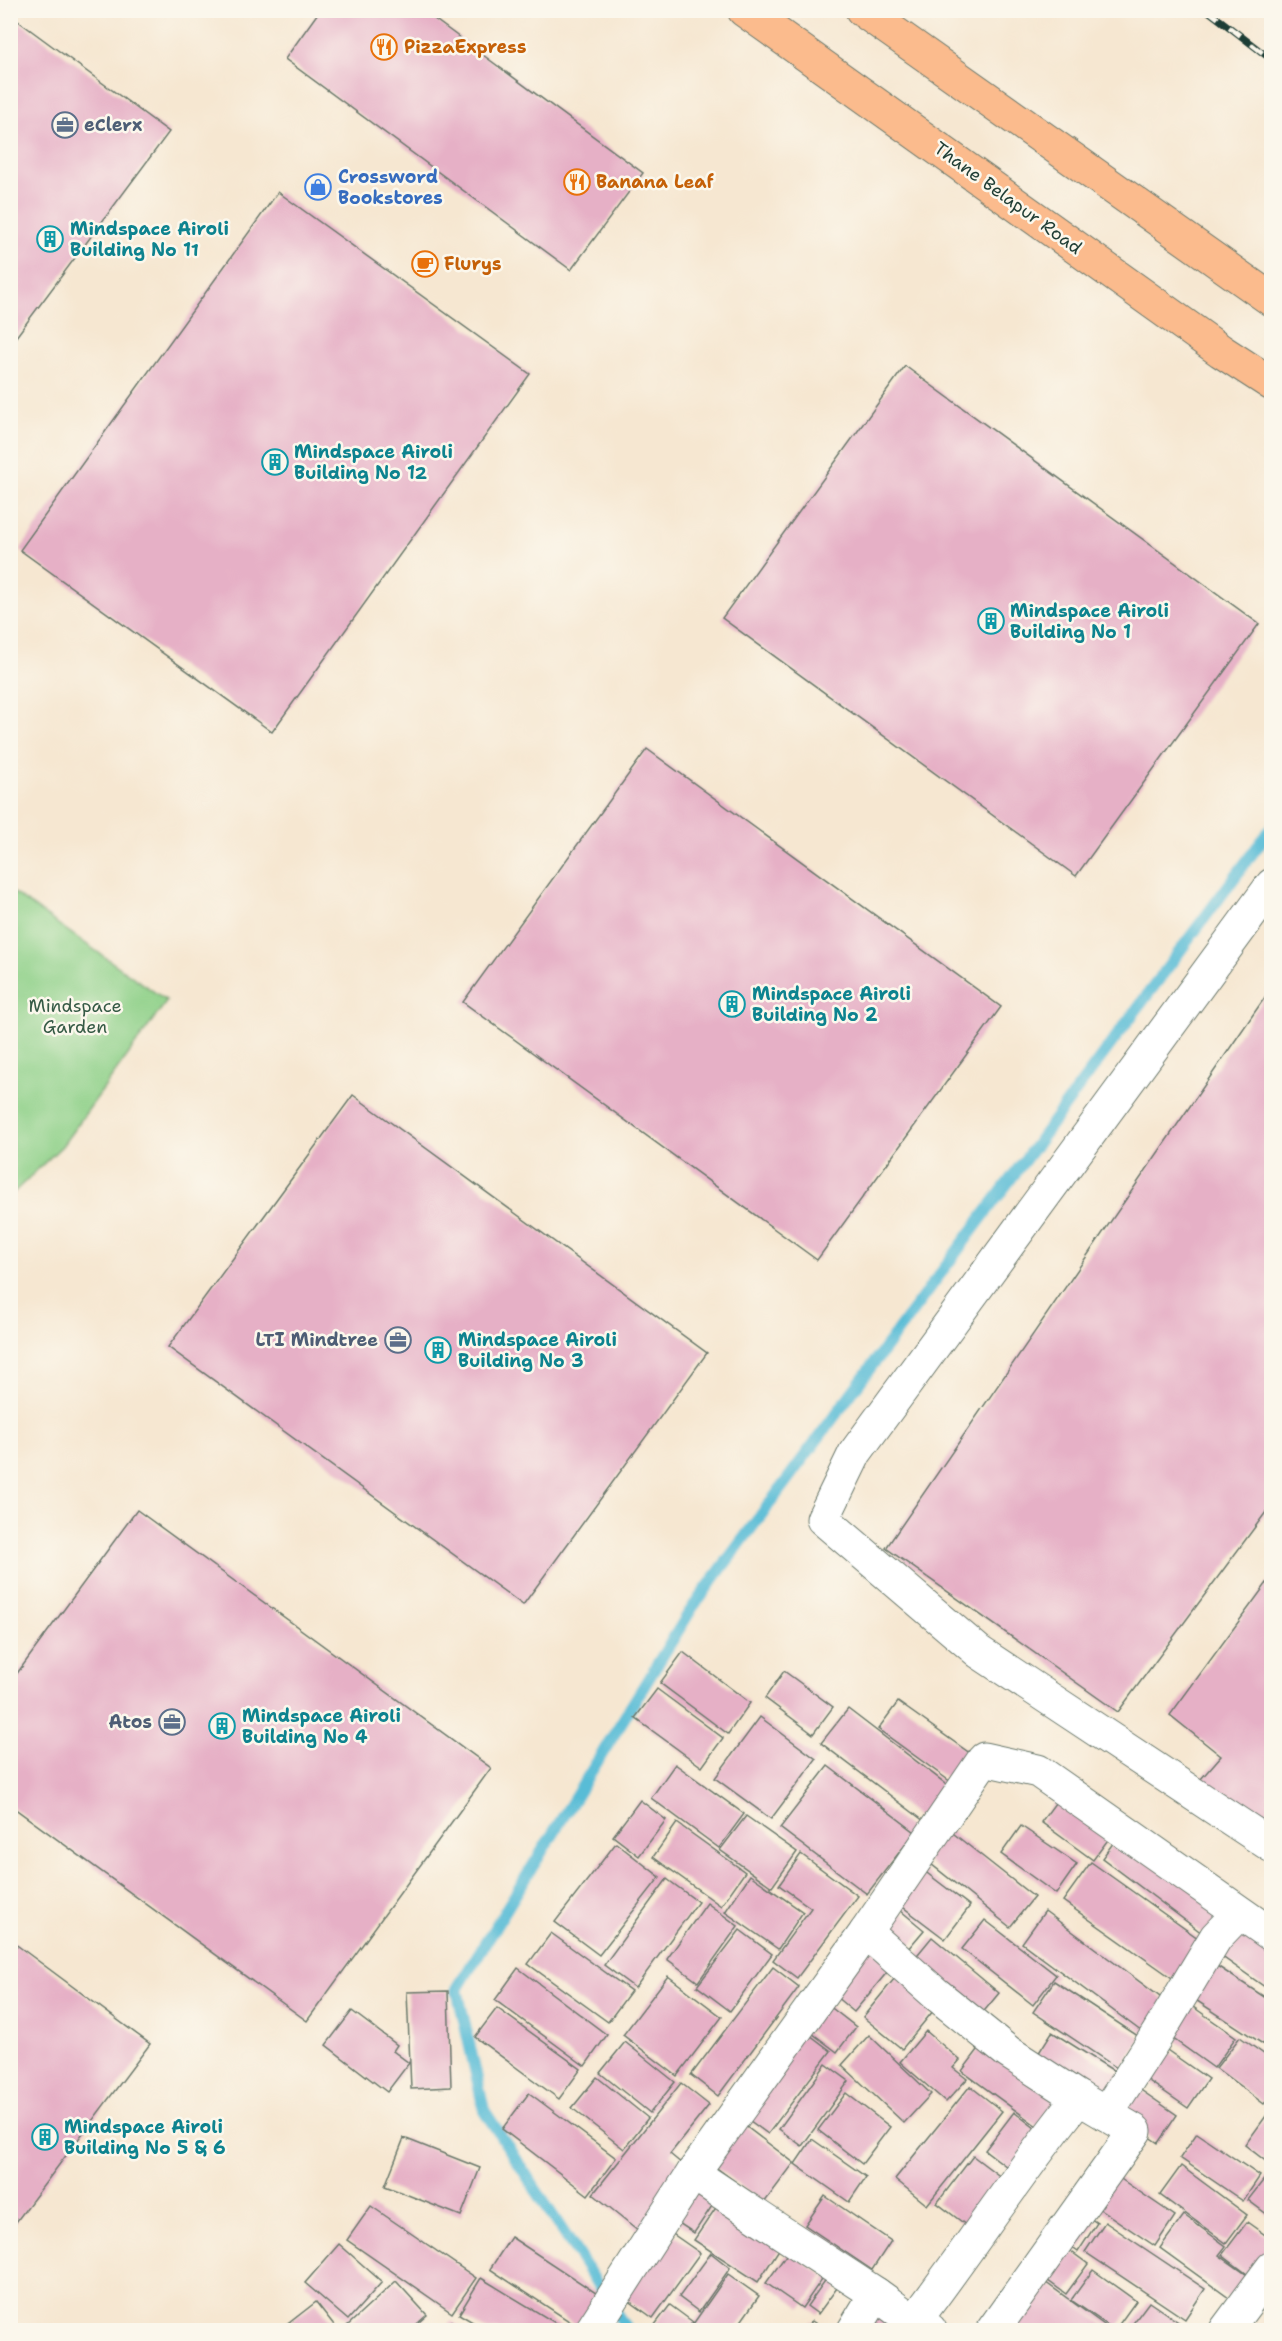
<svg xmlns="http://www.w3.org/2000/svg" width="1282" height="2341" font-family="'Shantell Sans',sans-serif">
<rect width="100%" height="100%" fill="#fbf7ec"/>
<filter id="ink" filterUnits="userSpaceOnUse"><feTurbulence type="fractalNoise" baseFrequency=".0167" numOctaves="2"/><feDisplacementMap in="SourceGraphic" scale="12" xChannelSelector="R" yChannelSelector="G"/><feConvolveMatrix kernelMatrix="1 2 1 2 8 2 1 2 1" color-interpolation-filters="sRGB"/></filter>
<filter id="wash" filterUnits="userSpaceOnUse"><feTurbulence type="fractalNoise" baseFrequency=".008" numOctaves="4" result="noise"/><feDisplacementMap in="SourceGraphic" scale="24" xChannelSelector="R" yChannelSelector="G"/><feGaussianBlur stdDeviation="1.35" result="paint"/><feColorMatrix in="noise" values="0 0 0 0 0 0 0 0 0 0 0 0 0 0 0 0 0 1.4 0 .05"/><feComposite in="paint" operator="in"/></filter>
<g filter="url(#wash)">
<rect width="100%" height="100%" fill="#f6e7d1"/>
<polygon fill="#8ed088" stroke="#56865e" stroke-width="1.5" points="11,891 167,1001 62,1146 11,1195"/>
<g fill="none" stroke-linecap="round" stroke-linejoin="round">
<polyline stroke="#58bcd6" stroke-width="12" points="627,2330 484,2110 457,1989 692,1608 1272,827"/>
</g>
<g id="blocks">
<g fill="#e6b0c6">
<polygon points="320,10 422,10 643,173 571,270 285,59"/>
<polygon points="10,15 169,132 10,345"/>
<polygon points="278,192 530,374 272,732 20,550"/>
<polygon points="905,366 1259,624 1076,876 722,618"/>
<polygon points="647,749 1001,1007 817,1260 463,1002"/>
<polygon points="1272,987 1272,1504 1118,1712 886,1548"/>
<polygon points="353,1095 707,1353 523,1605 168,1347"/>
<polygon points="137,1510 491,1768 307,2021 10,1805 10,1683"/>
<polygon points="1272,1576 1272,1826 1200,1780 1221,1756 1170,1715"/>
<polygon points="683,1652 750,1703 728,1734 660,1683"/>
<polygon points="784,1671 833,1707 813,1734 765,1698"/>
<polygon points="657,1689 723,1738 702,1767 635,1718"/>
<polygon points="898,1702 971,1754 951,1782 878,1729"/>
<polygon points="848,1709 950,1787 924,1821 821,1743"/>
<polygon points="760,1717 816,1759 771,1819 715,1778"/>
<polygon points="675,1764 744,1814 719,1848 651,1798"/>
<polygon points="828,1766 915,1832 867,1894 780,1828"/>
<polygon points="1064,1791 1116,1829 1093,1860 1041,1822"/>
<polygon points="640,1800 666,1820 639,1856 613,1836"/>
<polygon points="746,1816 797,1852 772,1887 720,1850"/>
<polygon points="677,1823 745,1872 721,1906 653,1857"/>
<polygon points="1021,1826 1077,1864 1056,1894 1001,1854"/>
<polygon points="949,1830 1034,1897 1010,1927 926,1860"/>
<polygon points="1120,1834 1224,1912 1206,1936 1102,1858"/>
<polygon points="616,1843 660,1877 599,1955 555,1922"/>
<polygon points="801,1854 858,1896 797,1978 773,1960 811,1908 779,1885"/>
<polygon points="1091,1862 1202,1941 1175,1980 1063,1901"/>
<polygon points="919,1867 970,1906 945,1939 895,1901"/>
<polygon points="750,1875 803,1912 778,1949 725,1912"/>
<polygon points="667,1879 698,1902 635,1988 604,1965"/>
<polygon points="707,1903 738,1926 698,1982 667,1959"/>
<polygon points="895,1906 924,1930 902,1956 873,1932"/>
<polygon points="1045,1911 1172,2006 1149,2037 1022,1943"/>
<polygon points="1237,1918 1272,1943 1272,1992 1214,1951"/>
<polygon points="985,1920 1056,1975 1033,2005 962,1949"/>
<polygon points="740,1930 772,1954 730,2011 697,1986"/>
<polygon points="551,1933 631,1991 608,2022 528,1964"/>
<polygon points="932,1937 999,1993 976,2021 909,1965"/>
<polygon points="10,1940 150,2044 10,2230"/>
<polygon points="867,1944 893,1965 854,2012 829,1991"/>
<polygon points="1211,1962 1272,2002 1272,2050 1188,1995"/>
<polygon points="773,1967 799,1987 718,2096 691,2075"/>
<polygon points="518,1968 607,2035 585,2066 495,2000"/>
<polygon points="899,1973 938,2005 902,2049 863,2017"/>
<polygon points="668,1976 722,2017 677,2076 623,2035"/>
<polygon points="1054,1981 1141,2038 1120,2070 1033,2012"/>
<polygon points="448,1991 451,2087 411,2089 407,1992"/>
<polygon points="824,2002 856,2027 837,2052 804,2027"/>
<polygon points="1186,2002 1236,2037 1214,2068 1165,2033"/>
<polygon points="497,2008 581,2069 559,2099 475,2037"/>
<polygon points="352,2011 397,2045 393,2051 409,2063 387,2092 326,2045"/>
<polygon points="802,2029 831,2051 768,2134 738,2112"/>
<polygon points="926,2031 960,2060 953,2068 967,2079 946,2102 900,2062"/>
<polygon points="1052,2032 1122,2076 1103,2106 1033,2062"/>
<polygon points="869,2035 931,2094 904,2123 842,2065"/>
<polygon points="1240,2037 1272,2060 1272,2094 1264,2104 1216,2068"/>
<polygon points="625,2042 675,2082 650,2113 600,2073"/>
<polygon points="984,2042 1063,2099 1041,2129 962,2071"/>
<polygon points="1157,2043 1208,2079 1188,2108 1136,2072"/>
<polygon points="826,2064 849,2081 802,2146 779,2129"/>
<polygon points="597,2077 648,2118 624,2149 572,2108"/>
<polygon points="1129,2082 1177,2115 1158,2143 1110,2110"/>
<polygon points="681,2083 709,2105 670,2154 688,2169 639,2231 593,2194"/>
<polygon points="970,2086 1002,2111 927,2205 895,2179"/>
<polygon points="529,2093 616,2158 588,2195 502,2129"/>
<polygon points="846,2093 890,2127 862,2164 818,2130"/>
<polygon points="1014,2112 1044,2135 1015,2173 985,2150"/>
<polygon points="1266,2116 1272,2120 1272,2166 1245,2145"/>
<polygon points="736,2119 794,2163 764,2203 706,2160"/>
<polygon points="1197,2133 1260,2176 1243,2201 1180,2158"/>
<polygon points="404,2138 480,2168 461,2216 385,2186"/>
<polygon points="812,2139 866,2177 849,2202 795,2164"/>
<polygon points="973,2156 1006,2181 970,2228 937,2203"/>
<polygon points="1181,2166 1247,2215 1226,2243 1160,2195"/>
<polygon points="1109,2171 1175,2216 1155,2246 1088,2201"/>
<polygon points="1269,2173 1272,2175 1272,2218 1248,2200"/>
<polygon points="692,2180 718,2197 694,2233 668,2216"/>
<polygon points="825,2196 891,2241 872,2270 805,2225"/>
<polygon points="371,2206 476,2278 452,2313 347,2240"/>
<polygon points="717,2206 780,2248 758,2282 694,2240"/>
<polygon points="1078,2210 1097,2223 1078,2252 1059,2238"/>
<polygon points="1184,2215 1226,2246 1219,2255 1257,2282 1240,2306 1160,2248"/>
<polygon points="1105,2222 1205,2289 1185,2319 1085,2252"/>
<polygon points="1247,2222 1272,2240 1272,2257 1255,2280 1222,2255"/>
<polygon points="667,2230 700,2253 653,2318 621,2295"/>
<polygon points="511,2237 599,2295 578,2327 490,2269"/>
<polygon points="1058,2242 1088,2264 1066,2294 1036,2272"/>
<polygon points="339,2244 382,2282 348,2320 305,2283"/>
<polygon points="789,2251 824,2276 802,2308 766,2283"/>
<polygon points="711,2253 730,2268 699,2312 679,2297"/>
<polygon points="1093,2270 1136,2301 1115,2330 1071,2300"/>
<polygon points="728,2274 759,2296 735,2330 697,2330 691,2327"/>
<polygon points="829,2275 840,2284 818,2314 807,2306"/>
<polygon points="1038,2277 1111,2330 999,2330"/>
<polygon points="481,2278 567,2330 486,2330 459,2314"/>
<polygon points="396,2281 427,2315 410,2330 349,2330 346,2327"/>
<polygon points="316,2302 338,2330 280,2330"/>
<polygon points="1149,2302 1190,2330 1128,2330"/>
<polygon points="670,2305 693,2322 686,2330 651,2330"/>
<polygon points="874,2312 901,2330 862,2330"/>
<polygon points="451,2321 466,2330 445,2330"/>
<polygon points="812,2321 825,2330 805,2330"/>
</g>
</g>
</g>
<g filter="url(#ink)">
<use href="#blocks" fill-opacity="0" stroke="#6a786b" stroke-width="1.5"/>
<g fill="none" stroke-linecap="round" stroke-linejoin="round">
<g stroke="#6a786b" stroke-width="35">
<g id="minor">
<polyline points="1272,885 855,1453 823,1519 979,1652 1272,1846"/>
<polyline points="866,1932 936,1994 1008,2052 1079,2098"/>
<path d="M913 2323C970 2249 1020 2170 1079 2098L1106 2114"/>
<polyline points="592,2330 693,2173"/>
<polyline points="854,2330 876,2294"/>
<path d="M930 2330C909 2321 893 2305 873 2292 813 2253 753 2214 693 2173L866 1932 984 1759 1038 1771 1272 1935"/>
<polyline points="993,2330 1135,2131 1106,2114 1157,2035 1216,1937 1239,1913"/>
<polyline points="1226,2330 1272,2268"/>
</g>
</g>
<g stroke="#6a786b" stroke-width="35">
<g id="major">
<polyline points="744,10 1221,351 1272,384"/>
<polyline points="862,10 1272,300"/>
</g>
</g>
<use href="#minor" stroke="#fff" stroke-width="33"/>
<use href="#major" stroke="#fbbb8d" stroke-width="33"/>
<g stroke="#1f3d34" stroke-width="7">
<g id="rail">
<polyline points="1207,10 1272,60"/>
<polyline points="1269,10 1272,13"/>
</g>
</g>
<use href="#rail" stroke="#fbf7ec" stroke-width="4.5" stroke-dasharray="14" stroke-linecap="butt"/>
</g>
</g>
<defs>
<g id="restaurant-ring" transform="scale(1.35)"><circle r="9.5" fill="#fbf7ec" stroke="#e8710a" stroke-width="1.5"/><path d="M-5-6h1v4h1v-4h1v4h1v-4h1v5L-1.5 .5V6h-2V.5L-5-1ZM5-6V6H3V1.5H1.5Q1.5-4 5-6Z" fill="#e8710a"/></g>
<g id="office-ring" transform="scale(1.35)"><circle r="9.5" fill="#fbf7ec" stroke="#5c6f8a" stroke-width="1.5"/><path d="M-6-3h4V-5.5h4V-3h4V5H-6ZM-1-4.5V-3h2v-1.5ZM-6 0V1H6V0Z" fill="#5c6f8a"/></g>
<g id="shop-ring" transform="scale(1.35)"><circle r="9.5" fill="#fbf7ec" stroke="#3f7fe0" stroke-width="1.5"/><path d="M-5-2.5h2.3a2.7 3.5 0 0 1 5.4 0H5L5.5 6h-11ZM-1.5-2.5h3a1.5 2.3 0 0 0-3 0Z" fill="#3f7fe0"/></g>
<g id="building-ring" transform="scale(1.35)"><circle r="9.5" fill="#fbf7ec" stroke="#0f9aa8" stroke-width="1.5"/><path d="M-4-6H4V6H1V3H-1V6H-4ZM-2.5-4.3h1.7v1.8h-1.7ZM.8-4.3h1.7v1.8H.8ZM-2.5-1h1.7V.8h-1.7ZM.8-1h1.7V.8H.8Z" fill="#0f9aa8"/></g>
<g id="cafe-ring" transform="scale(1.35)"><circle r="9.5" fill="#fbf7ec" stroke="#e8710a" stroke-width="1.5"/><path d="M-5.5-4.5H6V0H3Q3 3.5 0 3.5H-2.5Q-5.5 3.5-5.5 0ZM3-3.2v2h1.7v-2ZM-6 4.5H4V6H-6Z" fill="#e8710a"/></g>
</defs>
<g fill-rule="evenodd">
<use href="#restaurant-ring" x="384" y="47"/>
<use href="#office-ring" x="65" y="125"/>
<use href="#restaurant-ring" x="577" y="182"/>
<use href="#shop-ring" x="318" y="187"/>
<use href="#building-ring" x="50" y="239"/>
<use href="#cafe-ring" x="425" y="264"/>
<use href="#building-ring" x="275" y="462"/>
<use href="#building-ring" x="991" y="621"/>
<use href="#building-ring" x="732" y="1004"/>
<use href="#office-ring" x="398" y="1340"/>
<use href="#building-ring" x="438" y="1350"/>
<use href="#office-ring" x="172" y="1722"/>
<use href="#building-ring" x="222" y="1726"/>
<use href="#building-ring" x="45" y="2137"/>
</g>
<g text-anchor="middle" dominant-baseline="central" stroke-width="5" stroke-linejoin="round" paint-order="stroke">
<g font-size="18" font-weight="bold" fill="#c56008" stroke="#fbf7ec" text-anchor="start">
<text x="404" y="47">PizzaExpress</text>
<text x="596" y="182">Banana Leaf</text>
<text x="444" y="264">Flurys</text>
</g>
<g font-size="18" font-weight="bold" fill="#4e5e75" stroke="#fbf7ec" text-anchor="end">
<text x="84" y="125" text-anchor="start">eClerx</text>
<text x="378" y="1340">LTI Mindtree</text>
<text x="152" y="1722">Atos</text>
</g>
<g font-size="18" font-weight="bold" fill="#366cbe" stroke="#fbf7ec" text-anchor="start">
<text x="338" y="177">Crossword<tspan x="338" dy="21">Bookstores</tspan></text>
</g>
<g font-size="18" fill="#1f3d34" stroke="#fbf7ec">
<text transform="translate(1008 198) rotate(36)">Thane Belapur Road</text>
</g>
<g font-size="18" font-weight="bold" fill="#0d838f" stroke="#fbf7ec" text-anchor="start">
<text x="70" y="229">Mindspace Airoli<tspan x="70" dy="21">Building No 11</tspan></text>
<text x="294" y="452">Mindspace Airoli<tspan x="294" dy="21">Building No 12</tspan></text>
<text x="1010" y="611">Mindspace Airoli<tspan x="1010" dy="21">Building No 1</tspan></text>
<text x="752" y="994">Mindspace Airoli<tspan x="752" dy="21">Building No 2</tspan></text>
<text x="458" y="1340">Mindspace Airoli<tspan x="458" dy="21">Building No 3</tspan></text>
<text x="242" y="1716">Mindspace Airoli<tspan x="242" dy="21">Building No 4</tspan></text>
<text x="64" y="2127">Mindspace Airoli<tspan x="64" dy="21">Building No 5 &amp; 6</tspan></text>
</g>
<g font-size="18" fill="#355a45" stroke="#fbf7ec">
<text x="75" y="1006">Mindspace<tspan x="75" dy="21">Garden</tspan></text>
</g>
</g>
<rect width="1282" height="2341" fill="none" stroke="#fbf7ec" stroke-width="36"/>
</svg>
